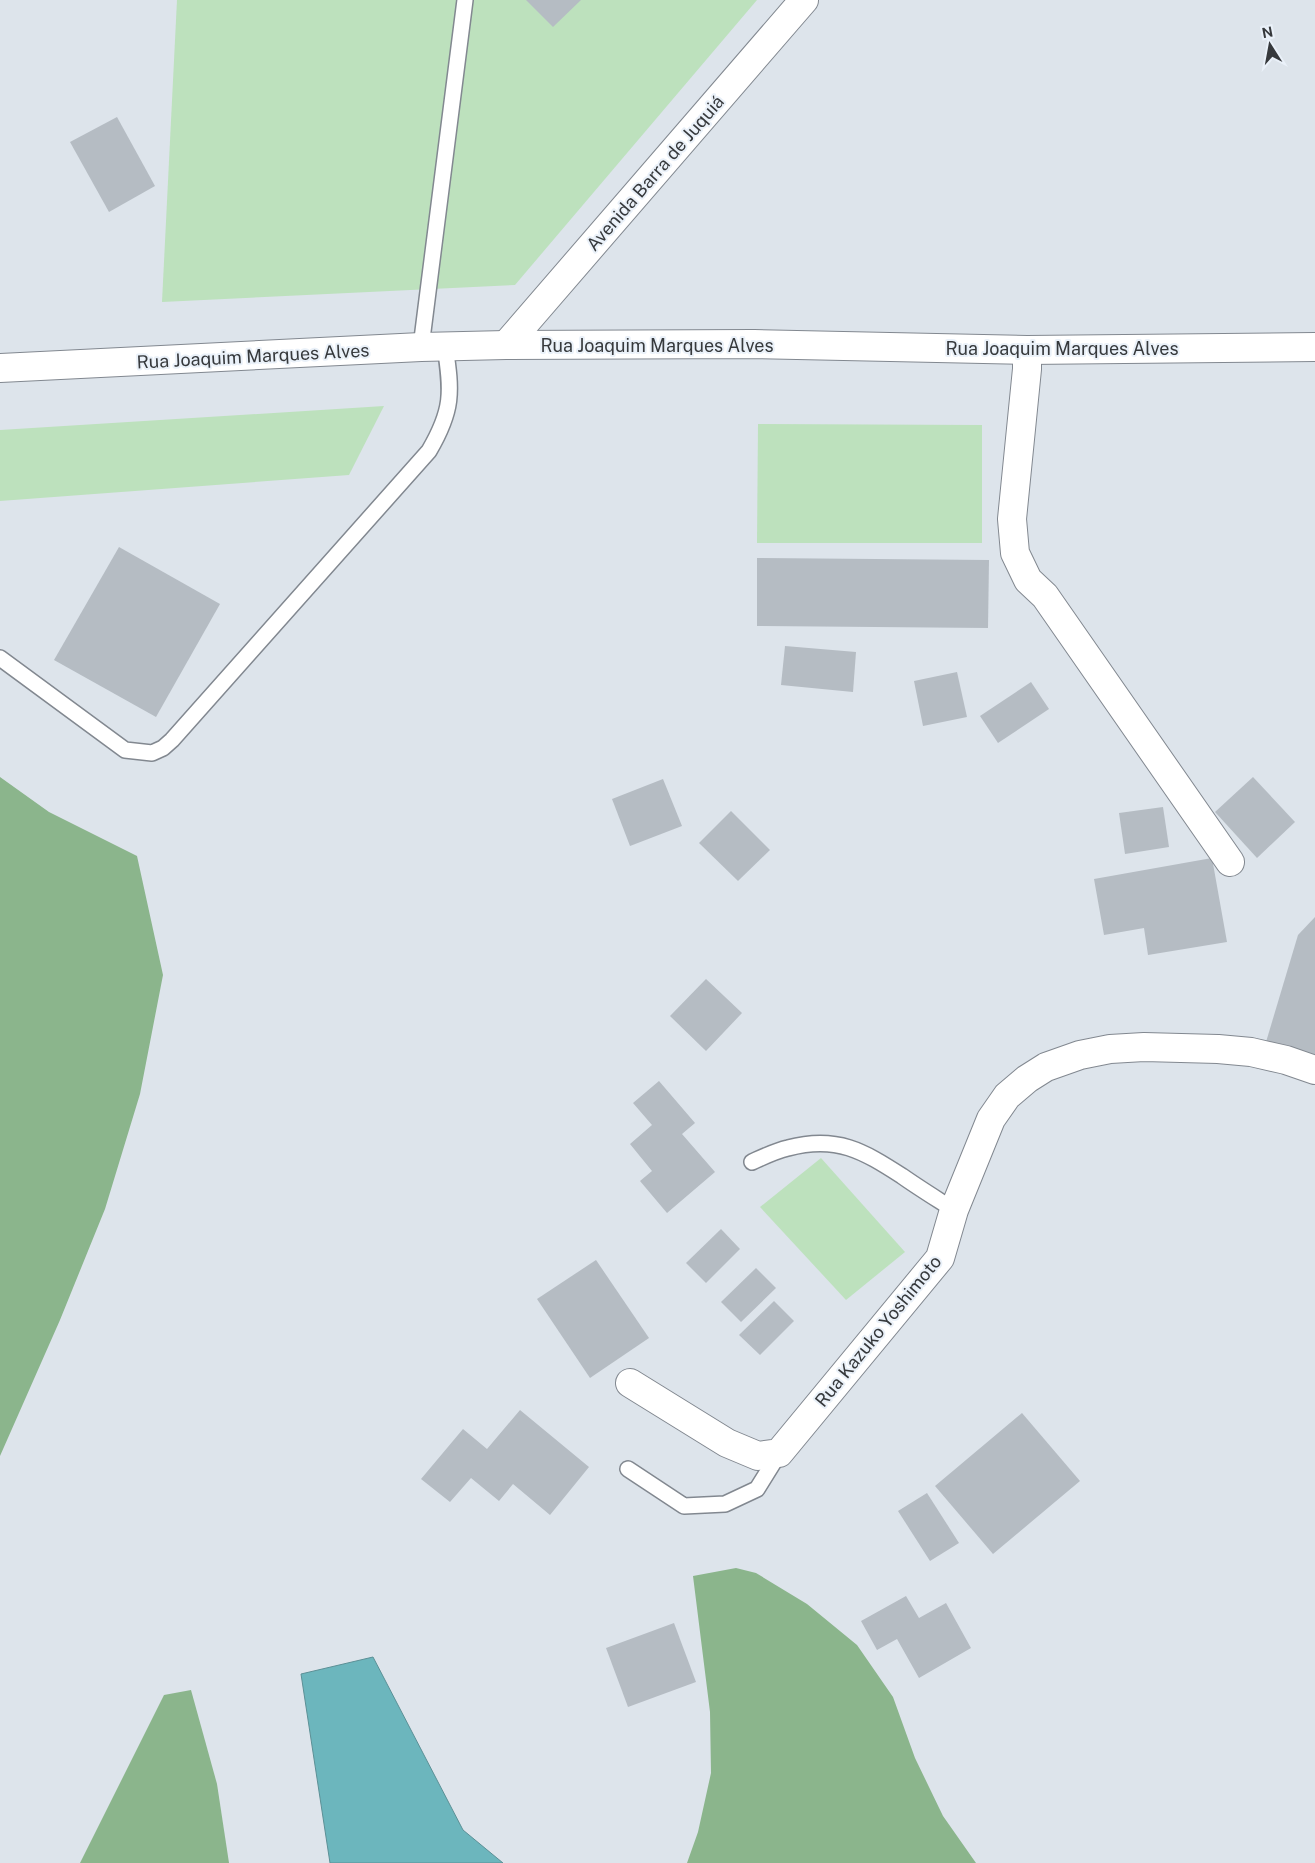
<svg xmlns="http://www.w3.org/2000/svg" width="1315" height="1863" font-family="'Public Sans',sans-serif">
<rect width="100%" height="100%" fill="#dde4eb"/>
<g fill="#bde1bd">
<polygon points="177,0 757,0 515,285 162,302"/>
<polygon points="384,406 349,475 0,501 0,430"/>
<polygon points="758,424 982,425 982,543 757,543"/>
<polygon points="821,1158 905,1252 846,1300 760,1207"/>
</g>
<g fill="#8bb58c">
<polygon points="0,777 49,812 137,856 163,975 140,1094 105,1209 60,1320 0,1456"/>
<polygon points="736,1568 756,1573 807,1604 857,1645 893,1697 915,1758 943,1816 976,1863 687,1863 698,1832 711,1773 710,1712 693,1576"/>
<polygon points="191,1690 217,1784 229,1863 80,1863 164,1695"/>
</g>
<polygon fill="#6cb6bd" stroke="#5c9096" points="373,1657 463,1830 503,1863 330,1863 301,1674"/>
<g fill="#b5bcc3">
<polygon points="526,0 581,0 553,27"/>
<polygon points="117,117 155,186 109,212 70,142"/>
<polygon points="119,547 220,604 156,717 54,660"/>
<polygon points="757,558 989,560 988,628 757,626"/>
<polygon points="785,646 856,652 853,692 781,685"/>
<polygon points="957,672 967,717 923,726 914,681"/>
<polygon points="1031,682 1049,709 998,743 980,716"/>
<polygon points="1253,777 1295,822 1257,858 1215,812"/>
<polygon points="663,779 682,826 630,846 612,799"/>
<polygon points="1163,807 1169,847 1125,854 1119,813"/>
<polygon points="731,811 770,850 738,881 699,843"/>
<polygon points="1212,858 1227,942 1148,955 1144,928 1104,935 1094,879"/>
<polygon points="1315,917 1315,1056 1266,1042 1298,935"/>
<polygon points="706,979 742,1013 706,1051 670,1016"/>
<polygon points="659,1081 695,1123 682,1134 715,1172 667,1213 640,1181 652,1171 630,1144 652,1125 633,1103"/>
<polygon points="721,1229 740,1249 706,1283 686,1263"/>
<polygon points="596,1260 649,1338 590,1378 537,1299"/>
<polygon points="756,1268 776,1288 741,1322 721,1302"/>
<polygon points="774,1301 794,1321 760,1355 739,1335"/>
<polygon points="520,1410 589,1467 550,1515 513,1484 499,1501 471,1478 450,1502 421,1479 463,1429 487,1449"/>
<polygon points="1022,1413 1080,1481 993,1554 935,1486"/>
<polygon points="927,1493 959,1543 930,1561 898,1511"/>
<polygon points="906,1596 919,1618 946,1603 971,1648 919,1678 897,1639 877,1650 861,1621"/>
<polygon points="674,1623 696,1682 628,1707 606,1648"/>
</g>
<g fill="none" stroke-linecap="round" stroke-linejoin="round">
<g stroke="#828890" stroke-width="18">
<g id="service">
<polyline points="421,347 465,0"/>
<path d="M0 658 125 750 152 753 163 748 172 740 429 451C453 410 452 393 445 346"/>
<path d="M752 1162C763 1157 775 1151 788 1148 837 1135 863 1151 902 1176 919 1188 937 1199 954 1210"/>
<polyline points="628,1469 684,1506 725,1504 757,1489 780,1452"/>
</g>
</g>
<g stroke="#828890" stroke-width="30">
<g id="minor">
<polyline points="506,345 804,0"/>
<polyline points="1027,350 1027,369 1012,519 1015,553 1028,580 1045,596 1230,862"/>
<polyline points="0,368 421,347 506,345 754,344 1027,350 1315,347"/>
<polyline points="630,1383 727,1443 758,1456 779,1453 940,1258 954,1210 991,1119 1007,1096 1027,1079 1046,1067 1080,1055 1110,1049 1144,1047 1218,1049 1251,1052 1286,1060 1315,1070"/>
</g>
</g>
<use href="#service" stroke="#fff" stroke-width="15"/>
<use href="#minor" stroke="#fff" stroke-width="28"/>
</g>
<g text-anchor="middle" dominant-baseline="central" stroke-width="4" stroke-linejoin="round" paint-order="stroke">
<g font-size="18" fill="#36393c" stroke="#eaf1f9">
<text transform="translate(655 173) rotate(-49)">Avenida Barra de Juquiá</text>
<text x="657" y="345">Rua Joaquim Marques Alves</text>
<text x="1062" y="348">Rua Joaquim Marques Alves</text>
<text transform="translate(253 356) rotate(-3)">Rua Joaquim Marques Alves</text>
<text transform="translate(878 1331) rotate(-51)">Rua Kazuko Yoshimoto</text>
</g>
</g>
<g transform="translate(1270 45) rotate(349)" stroke="#eaf1f9" stroke-width="4" paint-order="stroke">
<path d="M0-4L9 19L0 12L-9 19Z" fill="#36393c"/>
<text y="-8" font-size="14" font-weight="bold" text-anchor="middle" fill="#36393c">N</text>
</g>
</svg>
